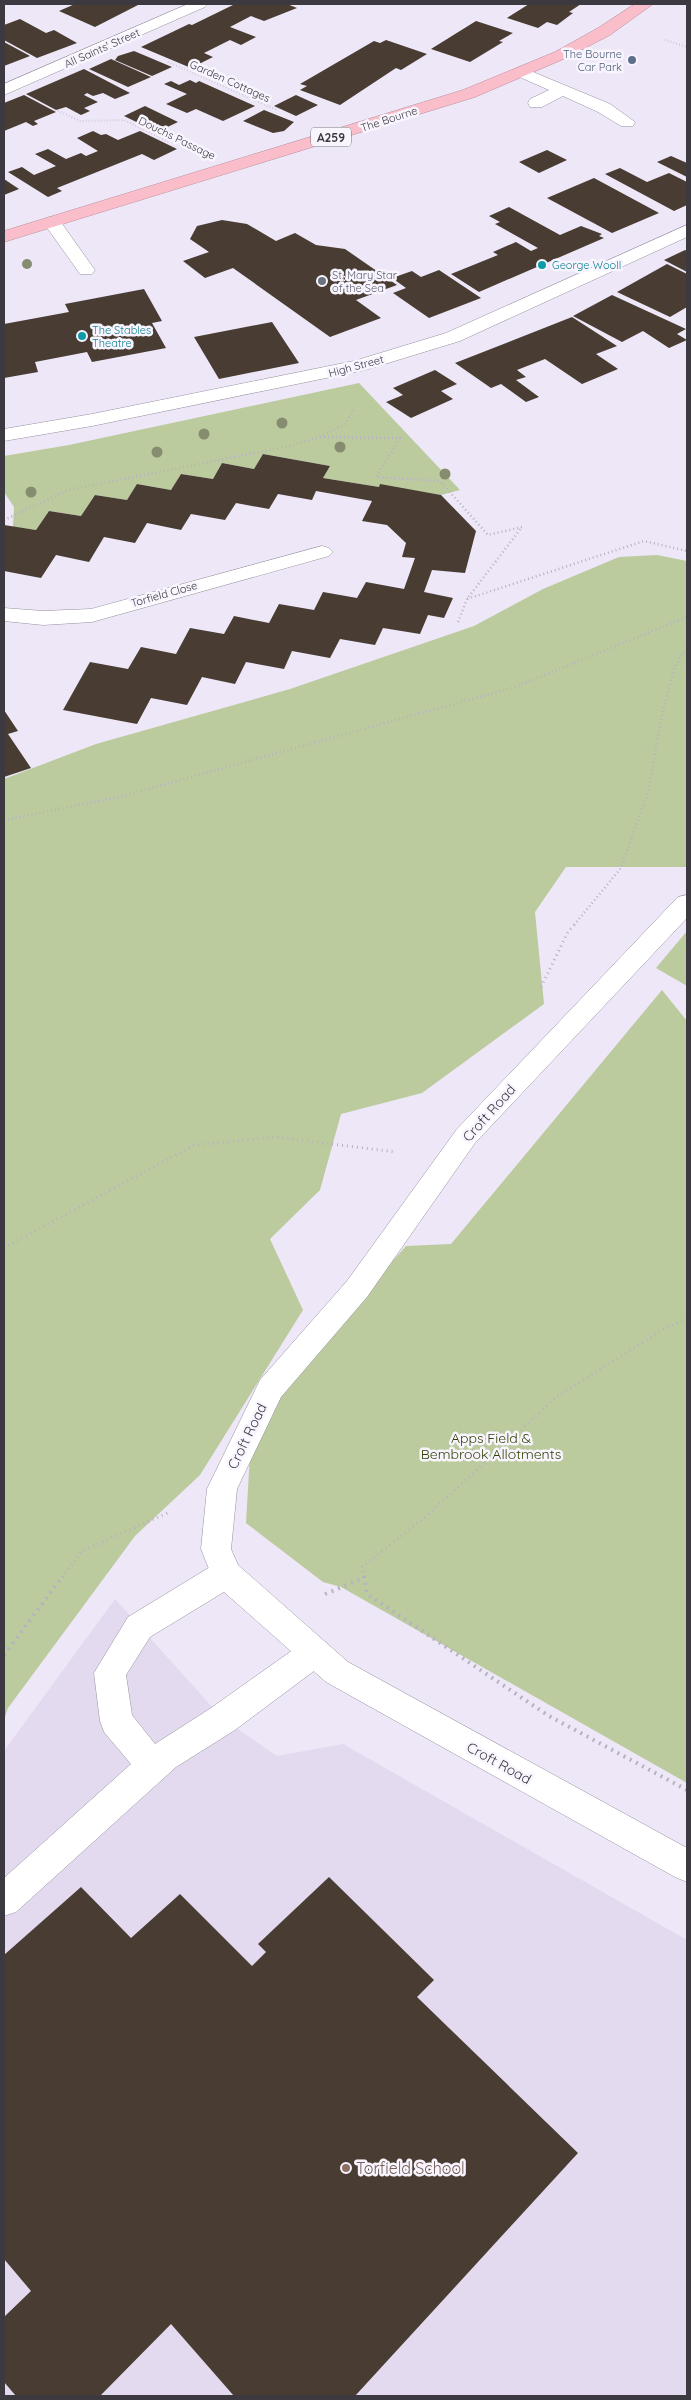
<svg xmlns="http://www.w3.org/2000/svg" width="691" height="2400" font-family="Quicksand,sans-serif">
<rect width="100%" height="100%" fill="#ede7f7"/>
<polygon fill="#e3daf0" points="115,1599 223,1719 277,1756 343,1744 687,1940 687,2396 4,2396 4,1751"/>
<g fill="#bbcb9e">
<polygon points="359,383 460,490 441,495 380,485 379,487 323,478 330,466 263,454 254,469 222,463 213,479 181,474 171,490 138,484 127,500 95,495 81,516 49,511 36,530 13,527 14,507 4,492 4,456 69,445"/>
<polygon points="657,555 687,561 687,867 566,867 535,912 544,1004 422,1093 341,1114 320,1190 270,1239 303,1310 200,1475 135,1536 8,1708 4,1720 4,779 96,744 290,689 474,626 543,589 619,557"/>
<polygon points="687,931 687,986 656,968"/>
<polygon points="662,990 687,1021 687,1783 341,1587 323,1582 246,1523 250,1454 296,1369 406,1246 451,1244"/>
</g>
<g fill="#483c33">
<polygon points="75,4 140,4 95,27 59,11"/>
<polygon points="235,4 287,4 297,8 264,21 251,16 230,27 256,37 241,45 230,40 204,53 213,57 191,68 141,47 189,24 192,25"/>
<polygon points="529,4 581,4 569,12 573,13 557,25 547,22 538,28 507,18"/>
<polygon points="20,19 46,33 54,30 77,43 37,58 4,40 4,25"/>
<polygon points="476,21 513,33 499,41 503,42 470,62 431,49"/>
<polygon points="386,40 427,54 401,70 396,68 340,105 300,90 307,86 300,84 374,41 380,43"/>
<polygon points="4,42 30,56 4,66"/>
<polygon points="134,51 172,67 152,76 115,60 118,56"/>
<polygon points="111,59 151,77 128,87 89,69"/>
<polygon points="84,69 130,93 115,99 103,93 93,96 87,93 84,95 98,102 84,108 90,111 81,115 66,107 56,110 26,94"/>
<polygon points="190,80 196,83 199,81 255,106 223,121 196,109 187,113 166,104 187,94 164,84 171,81 179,85"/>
<polygon points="24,95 56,112 34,121 38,124 33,126 26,122 4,131 4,103"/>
<polygon points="296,95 318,105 296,116 274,106"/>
<polygon points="145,106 178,122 157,132 124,116"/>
<polygon points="264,110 294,122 284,131 273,133 243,121"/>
<polygon points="93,131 101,135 106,134 118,140 140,131 177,149 154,160 142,154 57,188 62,191 48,197 8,172 22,167 34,175 56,166 35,154 48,149 66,159 81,153 86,156 98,151 77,138"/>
<polygon points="547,150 567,160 539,173 519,162"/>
<polygon points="671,156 687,163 687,177 657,162"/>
<polygon points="620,168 647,182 669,173 687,182 687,205 674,211 605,174"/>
<polygon points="594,178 659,213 612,233 547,198"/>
<polygon points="4,179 19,189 4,195"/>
<polygon points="509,207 560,235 581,226 602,234 599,236 604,238 479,292 451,274 498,255 493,252 516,242 531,251 538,248 495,224 500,222 489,216"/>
<polygon points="222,220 247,224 276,241 295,233 316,245 345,249 397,285 356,300 381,318 330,337 233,268 205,278 183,261 209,252 190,239 197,226"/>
<polygon points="685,250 687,251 687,272 664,260"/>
<polygon points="667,264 687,274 687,307 670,317 617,292"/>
<polygon points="439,270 481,298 429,318 393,293 406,288 392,278 412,271 421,277"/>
<polygon points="144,289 162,321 152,323 166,348 92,362 87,352 35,362 38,372 4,378 4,324 69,312 65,304"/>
<polygon points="612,295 686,329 677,334 687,340 669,348 643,331 622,342 573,316"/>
<polygon points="572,317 617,346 596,354 618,369 582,384 545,359 517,370 526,377 516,380 539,397 526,402 501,384 491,388 455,363"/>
<polygon points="272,322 299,363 219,379 194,337"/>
<polygon points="435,370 457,384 441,391 453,399 411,418 386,402 403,395 393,388"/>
<polygon points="263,454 330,466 323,478 379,487 380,484 441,495 476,531 465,573 432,570 424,592 453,598 444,618 428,615 420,634 383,628 375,645 340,639 330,658 292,651 284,669 246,662 235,684 202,677 187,705 151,698 137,724 63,710 90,662 128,669 141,647 176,654 190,628 224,634 234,616 269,623 279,604 314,610 323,592 357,598 366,582 404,589 415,558 402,557 406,543 387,525 362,521 372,501 316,491 312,500 278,494 269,509 236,503 225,520 191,514 181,530 147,523 135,543 104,537 89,562 56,555 41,578 4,571 4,525 36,530 49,511 81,516 95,495 127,500 137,484 171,490 181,474 213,479 222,463 254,469"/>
<polygon points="4,710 18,731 8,734 31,768 4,777"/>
<polygon points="329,1877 434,1980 417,1997 578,2153 355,2396 234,2396 171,2324 100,2396 16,2396 4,2382 4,2317 31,2291 4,2259 4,1955 81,1887 131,1938 180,1894 252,1966 266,1952 258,1944"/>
</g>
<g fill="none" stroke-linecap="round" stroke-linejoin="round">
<g stroke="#96909e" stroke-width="1">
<g id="lane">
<polygon points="521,67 610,104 635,122 633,126 621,126 598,112 563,96 542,107 530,107 528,103 530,99 549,90 515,75 513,72 515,69"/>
<polygon points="52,217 58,218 92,266 95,270 92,274 80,274 43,222 46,218"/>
<polygon points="226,1560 237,1564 242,1574 237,1584 150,1637 126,1675 132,1715 155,1744 211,1708 304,1642 315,1638 326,1642 331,1652 326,1662 235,1730 176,1767 16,1912 4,1916 4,1878 131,1764 104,1732 100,1721 94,1673 128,1617 215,1564"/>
</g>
</g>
<g stroke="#96909e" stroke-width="1">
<g id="street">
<polygon points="188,4 208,4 205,7 4,95 4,84"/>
<polygon points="687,225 687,237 460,341 365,370 92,426 4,441 4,429 92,414 354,361 446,333"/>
<polygon points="322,546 329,548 333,552 329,556 92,622 43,625 4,621 4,608 43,611 91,609"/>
<polygon points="687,895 687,918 475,1143 367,1297 281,1397 237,1489 231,1549 238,1565 348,1662 687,1848 687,1882 675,1877 326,1682 215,1584 201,1549 207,1489 260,1380 347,1281 457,1129 678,897"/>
</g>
</g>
<g stroke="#b88f9a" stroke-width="1">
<polygon id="highway" points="635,4 653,4 610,35 566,58 475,97 4,242 4,231 463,90 555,52 598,28"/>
</g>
<g stroke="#b7b2bf" stroke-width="2" stroke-dasharray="0.5 2.5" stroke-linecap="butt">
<polyline points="665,40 687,47"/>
<polyline points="168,62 277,110"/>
<polyline points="58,111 80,121 124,120 169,142"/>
</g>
<g stroke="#b7b2bf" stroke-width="2.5" stroke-dasharray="1 3" stroke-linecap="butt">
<polyline points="320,437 400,438 376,477 440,481 488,535 522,527 467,599 644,541 687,551"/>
<polyline points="4,520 68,490 290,446 320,437 345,424 354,409"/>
<polyline points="458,622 467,599"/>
<polyline points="4,820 119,797 515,687 687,617"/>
<polyline points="574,925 621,868 648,792 661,720 674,669 687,646"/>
</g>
<g stroke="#b7b2bf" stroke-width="3" stroke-dasharray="1 4" stroke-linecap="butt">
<polyline points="541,987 568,932 575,924"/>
<polyline points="4,1248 194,1145 275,1137 396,1152"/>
<polyline points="62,1577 82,1551 170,1512"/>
<polyline points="364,1577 362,1567 423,1519 559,1395 667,1327 687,1319"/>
</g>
<g stroke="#b7b2bf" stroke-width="4" stroke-dasharray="2 5" stroke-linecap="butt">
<polyline points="364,1576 367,1594 549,1716 687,1790"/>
<polyline points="325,1594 364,1578"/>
<polyline points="4,1655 63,1576"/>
</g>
<use href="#lane" fill="#fff" fill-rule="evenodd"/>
<use href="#street" fill="#fff" fill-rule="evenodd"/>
<use href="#highway" fill="#fabdca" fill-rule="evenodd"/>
</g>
<g fill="#868c70">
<circle cx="27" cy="264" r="5"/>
<circle cx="282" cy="423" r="5.5"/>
<circle cx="204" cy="434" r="5.5"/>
<circle cx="340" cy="447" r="5.5"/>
<circle cx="157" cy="452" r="5.5"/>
<circle cx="445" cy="474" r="5.5"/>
<circle cx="31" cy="492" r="5.5"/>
</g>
<circle fill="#5c6f8a" stroke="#f9f5ff" stroke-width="2" cx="632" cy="60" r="5"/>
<g fill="#0f9aa8" stroke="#f9f5ff" stroke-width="2">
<circle cx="542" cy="265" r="5"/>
<circle cx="82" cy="336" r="5"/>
</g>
<circle fill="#6b7280" stroke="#f9f5ff" stroke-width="2" cx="322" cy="281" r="5"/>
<circle fill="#8d6e63" stroke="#f9f5ff" stroke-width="2" cx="346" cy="2168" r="5"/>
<g text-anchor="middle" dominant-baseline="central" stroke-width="5" stroke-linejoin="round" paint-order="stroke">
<g font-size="11" fill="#3c3a40" stroke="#f9f5ff">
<text transform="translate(102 48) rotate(-24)">All Saints' Street</text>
<text transform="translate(230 81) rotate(24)">Garden Cottages</text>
<text transform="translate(389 119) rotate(-18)">The Bourne</text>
<text transform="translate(177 138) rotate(26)">Douchs Passage</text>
<text transform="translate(356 366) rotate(-15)">High Street</text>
<text transform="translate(164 594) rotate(-16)">Torfield Close</text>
</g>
<g font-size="11" fill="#4e5e75" stroke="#f9f5ff" text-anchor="end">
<text x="622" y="54">The Bourne<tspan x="622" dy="13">Car Park</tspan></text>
</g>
<g font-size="11" fill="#0d838f" stroke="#f9f5ff" text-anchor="start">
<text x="552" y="265">George Wooll</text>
<text x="92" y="330">The Stables<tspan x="92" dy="13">Theatre</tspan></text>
</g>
<g font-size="11" fill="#5b616d" stroke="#f9f5ff" text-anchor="start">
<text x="332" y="275">St. Mary Star<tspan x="332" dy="13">of the Sea</tspan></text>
</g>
<rect fill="#f9f5ff" stroke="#757279" stroke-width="1" x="311" y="127.5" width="40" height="19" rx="4"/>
<g font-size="12" font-weight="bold" fill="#3c3a40">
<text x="331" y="137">A259</text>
</g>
<g font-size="14" fill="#3c3a40" stroke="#f9f5ff">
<text transform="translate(489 1113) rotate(-48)">Croft Road</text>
<text transform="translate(247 1436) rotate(-64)">Croft Road</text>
<text transform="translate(499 1763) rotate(29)">Croft Road</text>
</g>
<g font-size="14" fill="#314101" stroke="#f9f5ff">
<text x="491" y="1438">Apps Field &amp;<tspan x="491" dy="16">Bembrook Allotments</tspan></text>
</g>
<g font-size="16" fill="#785e54" stroke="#f9f5ff" text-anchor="start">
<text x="356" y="2168">Torfield School</text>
</g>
</g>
<rect width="691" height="2400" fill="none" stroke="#3c3a40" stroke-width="10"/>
</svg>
